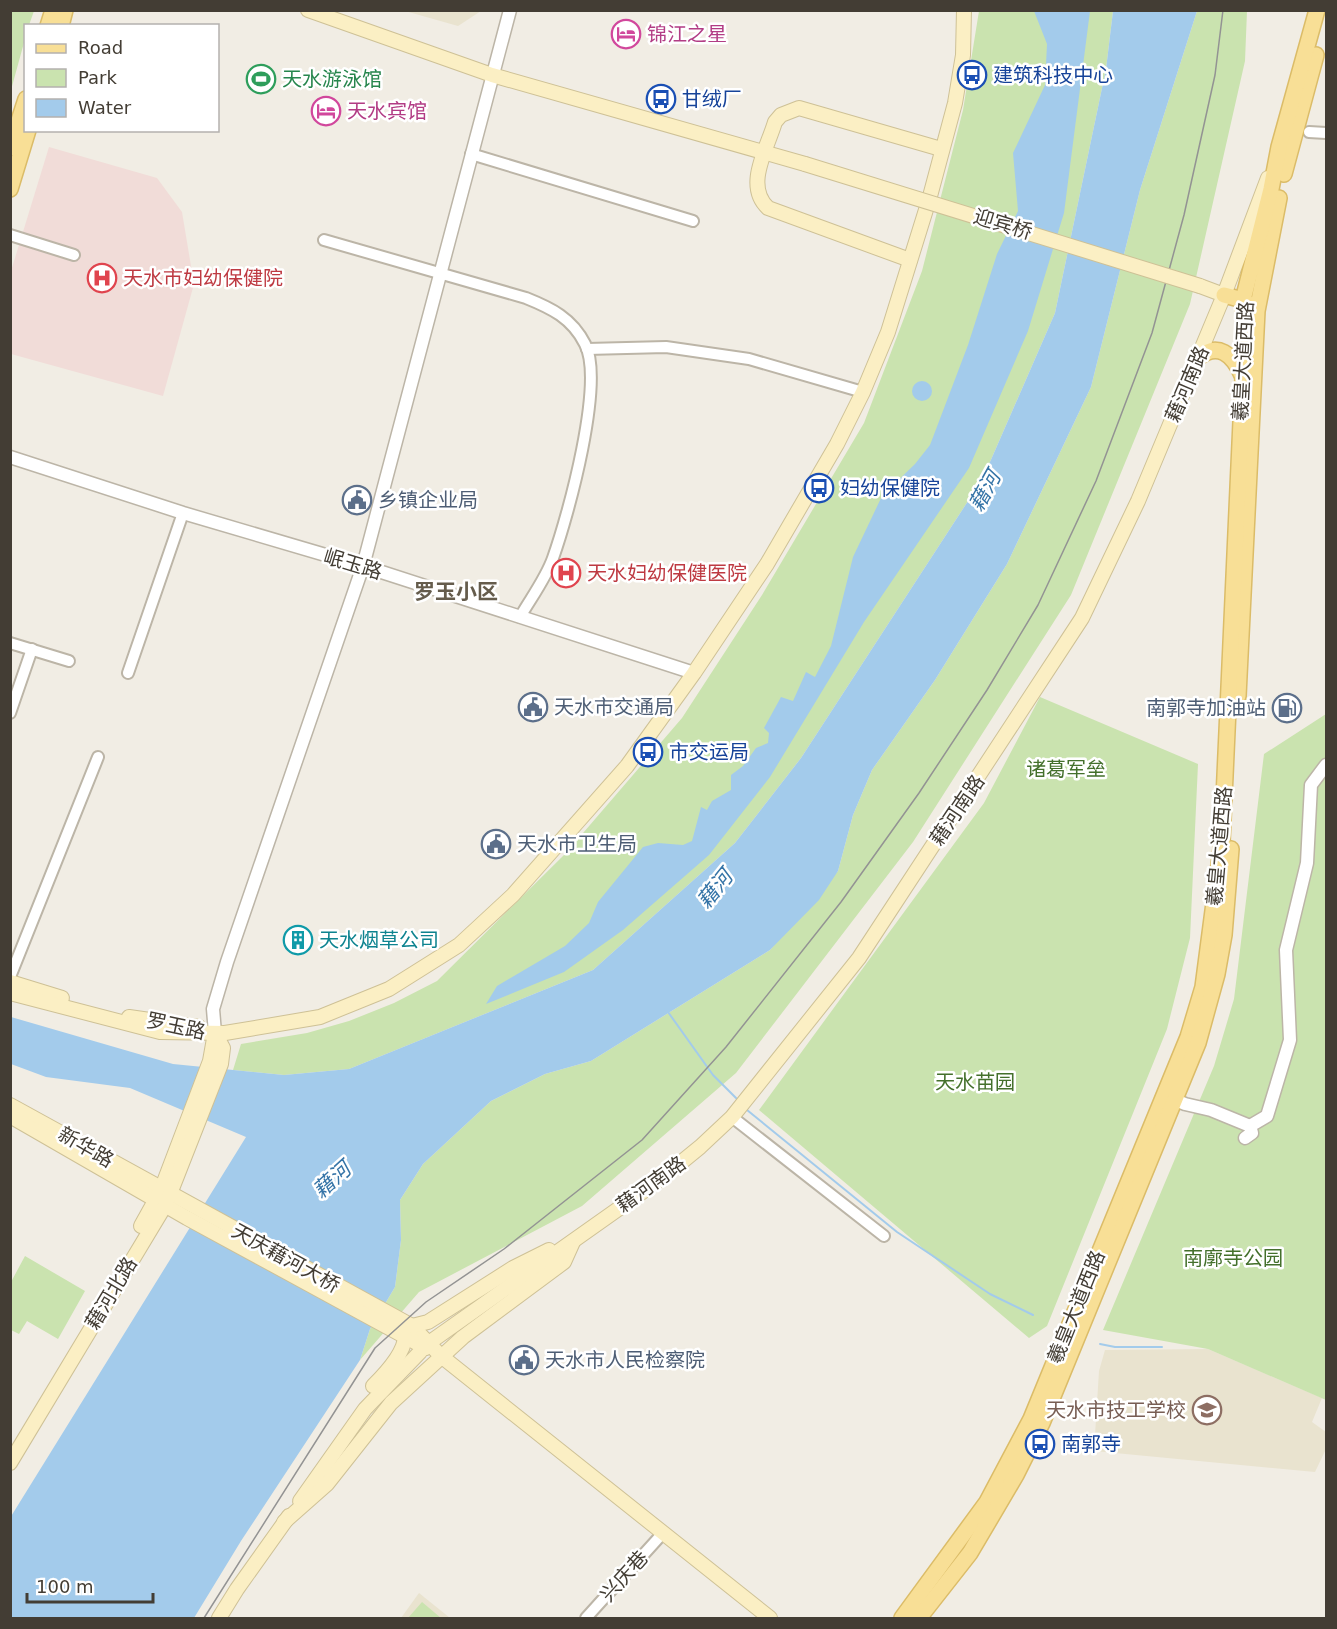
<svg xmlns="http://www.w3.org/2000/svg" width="1337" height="1629" font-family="'DejaVu Sans','Noto Sans SC',sans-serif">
<rect width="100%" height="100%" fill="#f1ede4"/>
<g fill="#e9e3cf">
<polygon points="405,11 481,11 458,26"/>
<polygon points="1208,1349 1322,1398 1312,1422 1326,1432 1326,1449 1315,1472 1094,1451 1099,1371 1105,1350"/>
<polygon points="419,1593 450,1618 401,1618"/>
</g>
<polygon fill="#f1dcd8" points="49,147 157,178 182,212 194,284 163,396 11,354 11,271"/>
<g fill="#cae3af">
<polygon points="11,10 34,11 29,25 26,26 25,39 11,90"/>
<polygon points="979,11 1113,11 1106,69 1055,313 983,478 801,758 735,843 593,970 349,1069 284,1075 233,1070 241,1044 307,1033 349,1021 394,1003 437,981 565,854 682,718 762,595 864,423 922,271 963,110"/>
<polygon points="1197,11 1247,11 1245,61 1190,304 1071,595 913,842 736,1073 582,1206 419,1292 360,1360 370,1329 395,1287 401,1240 400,1200 423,1164 491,1101 545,1074 591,1061 770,950 838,871 853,815 872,770 935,680 1007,564 1091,387 1140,190"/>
<polygon points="1040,697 1198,764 1190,938 1167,1029 1047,1326 1029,1338 759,1110 984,803"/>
<polygon points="1326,714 1326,1400 1208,1349 1103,1330 1214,1066 1234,999 1264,754"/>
<polygon points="25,1256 85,1291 58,1339 27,1321 19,1334 11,1330 11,1282"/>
<polygon points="422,1602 441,1618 408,1618"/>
</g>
<g fill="#a3cbeb">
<polygon points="1034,11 1090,11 1064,213 1028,331 969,468 864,622 770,777 709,855 623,930 564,972 486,1004 497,986 565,946 589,923 598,902 643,847 658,843 683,845 692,841 701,807 707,810 712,801 731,790 731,775 743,766 756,748 768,743 769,733 764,728 781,697 793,701 806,672 815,677 831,646 853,557 882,496 915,464 930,445 968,345 997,254 1018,211 1013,153 1045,85 1047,44"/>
<polygon points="1113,11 1197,11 1140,190 1091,387 1007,564 935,680 872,770 853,815 838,871 819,900 770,950 591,1061 545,1074 491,1101 423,1164 400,1200 401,1240 395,1287 370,1329 360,1360 241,1541 194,1618 11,1618 10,1518 246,1137 130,1088 46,1077 11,1064 11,1017 173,1064 284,1075 349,1069 593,970 735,843 801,758 983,478 1055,313 1106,69"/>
<circle cx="922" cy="391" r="10"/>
</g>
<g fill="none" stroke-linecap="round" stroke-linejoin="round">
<g stroke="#a3cbeb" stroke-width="2">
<polyline points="668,1012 713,1075 737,1099"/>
<polyline points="747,1110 897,1232 990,1294 1033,1315"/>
<polyline points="1100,1344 1115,1347 1162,1347"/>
</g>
<g stroke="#bcb5a7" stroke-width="14">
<g id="minor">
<polyline points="1309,132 1326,133"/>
<polyline points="471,154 693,221"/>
<polyline points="10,235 74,255"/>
<path d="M324 240 526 298C551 308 572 318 585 344 605 382 568 516 553 558 546 578 531 598 520 617"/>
<polyline points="587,349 666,347 749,359 863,392"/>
<polyline points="10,643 69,661"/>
<polyline points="128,673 183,513"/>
<polyline points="10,713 32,649"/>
<polyline points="10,977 98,757"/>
<polyline points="732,1117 884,1236"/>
<polyline points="586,1618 663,1533"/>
</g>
</g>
<g stroke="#bcb5a7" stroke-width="15">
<g id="tertiary">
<polyline points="10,457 183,513 363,566 694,673"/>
<polyline points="215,1033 213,1009 227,962 363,566 510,10"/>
<polyline points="1168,1097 1185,1104 1211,1110 1250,1126"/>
<polyline points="1250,1126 1267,1116 1290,1040 1286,950 1307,863 1311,785 1326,765"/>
<polyline points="1245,1138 1252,1133 1250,1126"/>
</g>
</g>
<g stroke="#cec196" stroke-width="16">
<g id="secondary">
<polyline points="308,10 492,75 805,164"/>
<path d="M910 260 768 208C744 186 767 149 775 122L781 115 799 108 941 149"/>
<polyline points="1200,286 1224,295"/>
<polyline points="10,982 62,998"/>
<polyline points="10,993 160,1032 225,1033 320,1017 389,989 459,945 513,895 627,766 694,673 767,564 837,444 863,392 888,332 929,200 955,103 963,55 964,10"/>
<polyline points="129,1017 199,1027"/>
<polyline points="10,1105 412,1326 441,1356 770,1618"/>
<polyline points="10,1116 187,1218 426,1348"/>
<polyline points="141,1226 161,1190 210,1061 215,1033"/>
<polyline points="412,1326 428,1322 513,1268 549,1250"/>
<polyline points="433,1340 662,1178 700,1147 732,1117 859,958 1082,618 1138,501 1224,295 1268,178"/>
<path d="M373 1386C385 1374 405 1353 405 1336"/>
<polyline points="10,1463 166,1204 221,1064 223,1048 215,1033"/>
<polyline points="300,1501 365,1409 420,1352"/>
<polyline points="284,1522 327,1484 391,1403 463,1337 564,1262 573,1242"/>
<polyline points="219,1618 237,1589 289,1516"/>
</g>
</g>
<g stroke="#dbbc68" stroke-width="18">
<g id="primary">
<polyline points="48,26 53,10"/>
<polyline points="61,26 65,10"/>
<polyline points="10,148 26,99"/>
<polyline points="1284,174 1316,55"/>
<polyline points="10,189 28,130"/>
<polyline points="1224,295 1243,300 1250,305"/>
<path d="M1198 358C1218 341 1233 355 1242 375"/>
<polyline points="1238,696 1257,311 1279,198"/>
<polyline points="902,1618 987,1502 1031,1419 1188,1037 1203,987 1222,842 1243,377 1243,300 1271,189 1279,147 1317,10"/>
<polyline points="919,1618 970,1553 1016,1475 1042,1423 1198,1043 1217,974 1224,935 1231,849"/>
</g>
</g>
<use href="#minor" stroke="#fff" stroke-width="10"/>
<use href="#tertiary" stroke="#fff" stroke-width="12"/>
<use href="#secondary" stroke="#fbefc4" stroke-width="14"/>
<use href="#primary" stroke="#f8df96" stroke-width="15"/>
<polyline stroke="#939393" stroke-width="1.5" points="204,1618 375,1348 426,1302 504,1249 642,1140 726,1047 841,902 919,793 987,690 1038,605 1096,481 1152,333 1184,215 1215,75 1223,10"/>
<g stroke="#cec196" stroke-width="16" stroke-linecap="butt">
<polyline id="secondary-bridge" points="805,164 1200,286"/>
</g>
<use href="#secondary-bridge" stroke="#fbefc4" stroke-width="14"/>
</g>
<defs>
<g id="hotel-ring" transform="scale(1.5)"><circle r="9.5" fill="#fff" stroke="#d1479c" stroke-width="1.5"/><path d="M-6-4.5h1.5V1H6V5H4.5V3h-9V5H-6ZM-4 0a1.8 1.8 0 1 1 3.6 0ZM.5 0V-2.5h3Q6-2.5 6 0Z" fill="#d1479c"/></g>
<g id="bus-ring" transform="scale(1.5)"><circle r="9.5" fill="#fff" stroke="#1a4fb4" stroke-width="1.5"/><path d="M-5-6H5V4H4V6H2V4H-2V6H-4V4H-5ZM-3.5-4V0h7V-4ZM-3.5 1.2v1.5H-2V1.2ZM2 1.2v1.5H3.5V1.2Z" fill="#1a4fb4"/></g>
<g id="stadium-ring" transform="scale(1.5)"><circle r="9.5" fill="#fff" stroke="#2e9e5b" stroke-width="1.5"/><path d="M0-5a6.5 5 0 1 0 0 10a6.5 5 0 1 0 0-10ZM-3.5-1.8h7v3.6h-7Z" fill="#2e9e5b"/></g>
<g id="hospital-ring" transform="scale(1.5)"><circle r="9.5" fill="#fff" stroke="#e0444e" stroke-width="1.5"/><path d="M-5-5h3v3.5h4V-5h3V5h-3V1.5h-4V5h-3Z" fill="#e0444e"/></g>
<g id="civic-ring" transform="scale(1.5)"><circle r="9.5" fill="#fff" stroke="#5c6f8a" stroke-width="1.5"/><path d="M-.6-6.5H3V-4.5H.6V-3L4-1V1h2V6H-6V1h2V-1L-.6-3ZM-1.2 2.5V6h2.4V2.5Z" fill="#5c6f8a"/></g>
<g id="fuel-ring" transform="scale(1.5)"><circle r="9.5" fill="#fff" stroke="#5c6f8a" stroke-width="1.5"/><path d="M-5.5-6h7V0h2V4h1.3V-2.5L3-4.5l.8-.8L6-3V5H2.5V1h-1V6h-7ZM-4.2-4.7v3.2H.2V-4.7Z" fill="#5c6f8a"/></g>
<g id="building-ring" transform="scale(1.5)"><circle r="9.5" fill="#fff" stroke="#0f9aa8" stroke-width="1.5"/><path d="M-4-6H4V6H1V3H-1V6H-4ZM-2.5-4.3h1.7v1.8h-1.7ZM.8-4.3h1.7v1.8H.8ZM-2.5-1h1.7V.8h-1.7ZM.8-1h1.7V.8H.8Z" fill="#0f9aa8"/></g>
<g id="school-ring" transform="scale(1.5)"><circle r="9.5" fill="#fff" stroke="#8d6e63" stroke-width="1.5"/><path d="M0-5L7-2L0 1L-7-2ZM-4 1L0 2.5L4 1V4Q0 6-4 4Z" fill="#8d6e63"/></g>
</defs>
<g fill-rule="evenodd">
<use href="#hotel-ring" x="626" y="34"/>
<use href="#bus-ring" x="972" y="75"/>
<use href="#stadium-ring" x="261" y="79"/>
<use href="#bus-ring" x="661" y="99"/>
<use href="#hotel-ring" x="326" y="111"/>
<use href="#hospital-ring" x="102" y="278"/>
<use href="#bus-ring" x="819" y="488"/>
<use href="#civic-ring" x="357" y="500"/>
<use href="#hospital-ring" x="566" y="573"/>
<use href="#civic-ring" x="533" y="707"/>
<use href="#fuel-ring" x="1287" y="708"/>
<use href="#bus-ring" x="648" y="752"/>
<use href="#civic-ring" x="496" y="844"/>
<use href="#building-ring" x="298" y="940"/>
<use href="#civic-ring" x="524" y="1360"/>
<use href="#school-ring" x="1207" y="1410"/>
<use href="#bus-ring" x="1040" y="1444"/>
</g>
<g text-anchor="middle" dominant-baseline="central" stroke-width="5" stroke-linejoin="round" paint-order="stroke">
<g font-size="20" fill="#b23c85" stroke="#fff" text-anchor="start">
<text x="647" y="34">锦江之星</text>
<text x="347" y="111">天水宾馆</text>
</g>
<g font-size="20" fill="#164399" stroke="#fff" text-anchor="start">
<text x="993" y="75">建筑科技中心</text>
<text x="682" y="99">甘绒厂</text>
<text x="840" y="488">妇幼保健院</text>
<text x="669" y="752">市交运局</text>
<text x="1061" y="1444">南郭寺</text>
</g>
<g font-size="20" fill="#27864d" stroke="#fff" text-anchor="start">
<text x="282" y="79">天水游泳馆</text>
</g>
<g font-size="20" fill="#433d34" stroke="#fff">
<text transform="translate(1003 224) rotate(17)">迎宾桥</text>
<text transform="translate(1243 361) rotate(-87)">羲皇大道西路</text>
<text transform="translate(1187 384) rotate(-67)">藉河南路</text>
<text transform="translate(353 564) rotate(17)">岷玉路</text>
<text transform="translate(957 810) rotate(-56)">藉河南路</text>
<text transform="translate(1219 846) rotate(-85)">羲皇大道西路</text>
<text transform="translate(176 1026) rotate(12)">罗玉路</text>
<text transform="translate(86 1147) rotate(30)">新华路</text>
<text transform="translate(651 1184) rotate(-36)">藉河南路</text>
<text transform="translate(286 1258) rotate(29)">天庆藉河大桥</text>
<text transform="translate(111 1293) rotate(-59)">藉河北路</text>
<text transform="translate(1076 1307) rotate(-68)">羲皇大道西路</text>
<text transform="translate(624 1576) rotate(-48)">兴庆巷</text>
</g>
<g font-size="20" fill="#be3a42" stroke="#fff" text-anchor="start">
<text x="123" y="278">天水市妇幼保健院</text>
<text x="587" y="573">天水妇幼保健医院</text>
</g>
<g font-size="20" fill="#4e5e75" stroke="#fff" text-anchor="start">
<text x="378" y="500">乡镇企业局</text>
<text x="554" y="707">天水市交通局</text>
<text x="1266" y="708" text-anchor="end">南郭寺加油站</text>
<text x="517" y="844">天水市卫生局</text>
<text x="545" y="1360">天水市人民检察院</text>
</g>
<g font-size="20" fill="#44702c" stroke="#fff">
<text x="1066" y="769">诸葛军垒</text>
<text x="975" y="1082">天水苗园</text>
<text x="1233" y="1258">南廓寺公园</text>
</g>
<g font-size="20" fill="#0d838f" stroke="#fff" text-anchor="start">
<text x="319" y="940">天水烟草公司</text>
</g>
<g font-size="20" fill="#785e54" stroke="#fff" text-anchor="end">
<text x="1186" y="1410">天水市技工学校</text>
</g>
<g font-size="21" font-style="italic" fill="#3574a7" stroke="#fff">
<text transform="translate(985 491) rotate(-61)">藉河</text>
<text transform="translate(715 889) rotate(-51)">藉河</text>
<text transform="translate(332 1180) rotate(-42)">藉河</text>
</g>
<g font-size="21" font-weight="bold" fill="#655c4c" stroke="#fff">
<text x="456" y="592">罗玉小区</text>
</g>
</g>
<rect width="1337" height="1629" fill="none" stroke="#433d34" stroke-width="24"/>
<rect x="24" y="24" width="195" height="108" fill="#ffffff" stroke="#b4b1ae" stroke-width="1.5"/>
<rect x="36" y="44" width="30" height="9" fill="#f8df96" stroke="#b4b1ae" stroke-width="1.5"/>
<text x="78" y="54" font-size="18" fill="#433d34">Road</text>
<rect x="36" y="69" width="30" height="18" fill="#cae3af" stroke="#b4b1ae" stroke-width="1.5"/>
<text x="78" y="84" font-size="18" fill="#433d34">Park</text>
<rect x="36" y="99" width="30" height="18" fill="#a3cbeb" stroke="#b4b1ae" stroke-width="1.5"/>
<text x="78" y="114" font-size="18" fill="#433d34">Water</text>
<path d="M27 1593v9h126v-9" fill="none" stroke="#433d34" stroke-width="3"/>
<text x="36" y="1593" font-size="18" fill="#433d34" stroke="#ffffff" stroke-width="4.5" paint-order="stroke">100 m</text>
</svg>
